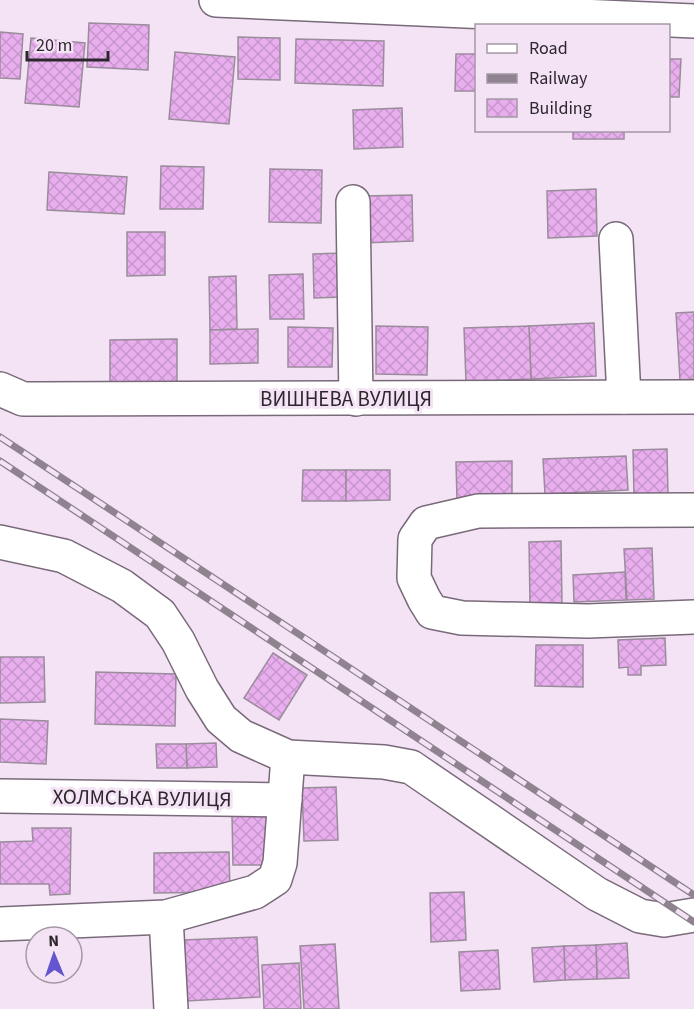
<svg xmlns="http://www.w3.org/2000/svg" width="694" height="1009" font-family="'Source Sans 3',sans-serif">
<defs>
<pattern id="building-cross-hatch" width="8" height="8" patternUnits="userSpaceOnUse" patternTransform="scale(1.5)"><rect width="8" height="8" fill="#e8aeee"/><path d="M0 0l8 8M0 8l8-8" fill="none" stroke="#c796cc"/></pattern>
</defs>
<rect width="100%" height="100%" fill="#f4e3f5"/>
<g fill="url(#building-cross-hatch)" stroke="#9b8c9c" stroke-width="1.5">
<polygon points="89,23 149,25 148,70 87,67"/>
<polygon points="0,32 23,34 20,79 0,78"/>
<polygon points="238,37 280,38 280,80 238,79"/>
<polygon points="31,38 85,43 79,107 25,103"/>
<polygon points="296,39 384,41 383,86 295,83"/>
<polygon points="175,52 235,57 229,124 169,119"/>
<polygon points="456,54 476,54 476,91 455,91"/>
<polygon points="668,59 681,59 679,97 668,97"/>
<polygon points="402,108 403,147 354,149 353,110"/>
<rect x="573" y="130" width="51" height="9"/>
<polygon points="161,166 204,167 203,209 160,209"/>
<polygon points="270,169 322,170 321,223 269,222"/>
<polygon points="49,172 127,177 124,214 47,210"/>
<polygon points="596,189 597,236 548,238 547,191"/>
<polygon points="412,195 413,241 363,243 362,196"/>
<polygon points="127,232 165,232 165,275 127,276"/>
<polygon points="342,253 343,297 314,298 313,254"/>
<polygon points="303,274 304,319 270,319 269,275"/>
<polygon points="236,276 237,329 210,330 209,277"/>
<polygon points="694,312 694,379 680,380 676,313"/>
<polygon points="594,323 596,376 531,379 529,326"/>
<polygon points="376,326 428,327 427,375 376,374"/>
<polygon points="529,326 531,379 466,382 464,328"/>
<polygon points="288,327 333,328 332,367 288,367"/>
<polygon points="258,329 258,363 210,364 210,330"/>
<polygon points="177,339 177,384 110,385 110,340"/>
<polygon points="667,449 668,494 634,496 633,450"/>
<polygon points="626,456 628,490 545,494 543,459"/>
<polygon points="512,461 512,500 457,500 456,462"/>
<polygon points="303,470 346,470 346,501 302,501"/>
<polygon points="346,470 390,470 390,500 346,501"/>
<polygon points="561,541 562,603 530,603 529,542"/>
<polygon points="652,548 654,599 627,600 624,549"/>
<polygon points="625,572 626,600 574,602 573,575"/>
<polygon points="665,638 666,665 641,666 641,675 628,675 628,667 619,668 618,640"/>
<polygon points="536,645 583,645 583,687 535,686"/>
<polygon points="273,653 307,675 279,720 244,698"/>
<polygon points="0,657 44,657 45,702 0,703"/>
<polygon points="96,672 176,674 175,726 95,724"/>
<polygon points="0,719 48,721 46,764 0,762"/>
<polygon points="216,743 217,767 187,768 186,744"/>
<polygon points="156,744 186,744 187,768 157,768"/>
<polygon points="336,787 338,840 304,841 302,788"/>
<polygon points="232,815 271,815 271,865 233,865"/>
<polygon points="32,828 71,828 70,894 50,895 49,884 0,884 0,842 33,841"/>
<polygon points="229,852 230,892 154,893 154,853"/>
<polygon points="464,892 466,940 431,942 430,893"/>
<polygon points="257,937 260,997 186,1001 183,940"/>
<polygon points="627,943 629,978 597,979 596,945"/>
<polygon points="335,944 339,1009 304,1009 300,946"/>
<polygon points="596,945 597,979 565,980 564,946"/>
<polygon points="564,946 565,980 534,982 532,948"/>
<polygon points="498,950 500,989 461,991 459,952"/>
<polygon points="299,963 301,1009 264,1009 262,965"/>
</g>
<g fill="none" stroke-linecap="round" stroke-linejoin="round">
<g stroke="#796a7a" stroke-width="36">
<g id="minor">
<polyline points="216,0 694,21"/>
<polyline points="353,202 356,399"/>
<polyline points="616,239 624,397"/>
<polyline points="0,389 23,399 37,399 694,397"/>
<polyline points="694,510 478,511 426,523 415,539 414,578 424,599 432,612 462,618 588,621 694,617"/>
<polyline points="0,542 64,556 122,586 160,614 178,641 202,689 221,719 241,736 288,757 384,762 411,767 597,894 640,916 664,920 694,915"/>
<polyline points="0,796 285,800"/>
<polyline points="166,917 171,1009"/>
<polyline points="0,924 166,917 255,892 275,879 280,863 288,757"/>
</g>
</g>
<use href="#minor" stroke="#fff" stroke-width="33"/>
<g stroke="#8e838f" stroke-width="7">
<g id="rail">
<polyline points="0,437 694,895"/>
<polyline points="0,461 694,922"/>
</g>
</g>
<use href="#rail" stroke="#f4e3f5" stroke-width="4.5" stroke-dasharray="14" stroke-linecap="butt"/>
</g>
<g text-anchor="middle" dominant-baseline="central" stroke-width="6" stroke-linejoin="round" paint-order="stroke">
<g font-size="21" fill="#2d272d" stroke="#f4e3f5">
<text x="346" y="399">ВИШНЕВА ВУЛИЦЯ</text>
<text transform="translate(142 798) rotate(1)">ХОЛМСЬКА ВУЛИЦЯ</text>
</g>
</g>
<rect x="475" y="24" width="195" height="108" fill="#f4e3f5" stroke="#a498a5" stroke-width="1.5"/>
<rect x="487" y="44" width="30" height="9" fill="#ffffff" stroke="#a498a5" stroke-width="1.5"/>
<text x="529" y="54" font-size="18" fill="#2d272d">Road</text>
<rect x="487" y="74" width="30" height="9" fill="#8e838f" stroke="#a498a5" stroke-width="1.5"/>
<text x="529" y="84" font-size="18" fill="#2d272d">Railway</text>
<rect x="487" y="99" width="30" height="18" fill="url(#building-cross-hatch)" stroke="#a498a5" stroke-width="1.5"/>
<text x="529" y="114" font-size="18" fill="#2d272d">Building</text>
<g transform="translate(54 955) rotate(358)"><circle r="28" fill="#f4e3f5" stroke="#a498a5" stroke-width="1.5"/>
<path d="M0-4.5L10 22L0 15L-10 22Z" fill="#6356cf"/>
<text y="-9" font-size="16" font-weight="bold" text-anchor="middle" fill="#2d272d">N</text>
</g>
<path d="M27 51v9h81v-9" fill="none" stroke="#2d272d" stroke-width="3"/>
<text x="36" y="51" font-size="18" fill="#2d272d" stroke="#f4e3f5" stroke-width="4.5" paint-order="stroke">20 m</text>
</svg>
